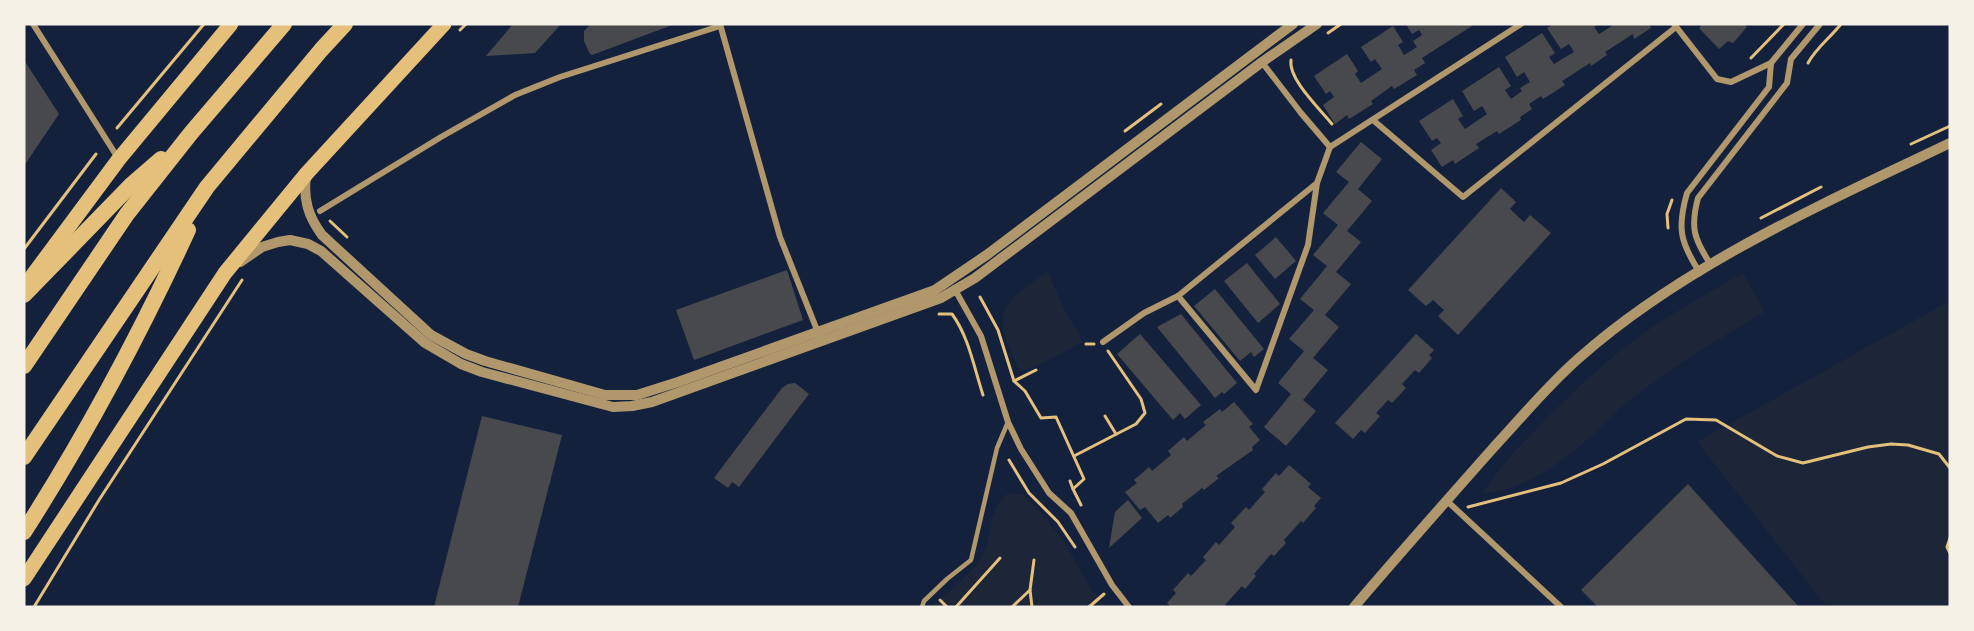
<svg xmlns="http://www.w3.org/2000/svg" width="1974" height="631" font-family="'Roboto Condensed',sans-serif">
<rect width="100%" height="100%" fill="#14213d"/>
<g fill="#1d2539">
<path d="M1048 272 1062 305 1083 342 1039 365 1020 372C993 315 994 306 1048 272Z"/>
<path d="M1743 273 1765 312C1720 338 1675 365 1634 397 1621 406 1611 417 1600 428 1567 459 1528 490 1482 494 1501 464 1526 439 1551 414 1584 381 1620 348 1660 322 1686 305 1715 289 1743 273Z"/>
<polygon points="1946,303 1950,308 1950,607 1827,607 1697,442"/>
<path d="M1009 492 1024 495 1038 509 1063 540 1092 590 1106 607H932C946 593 973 574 982 556 995 531 984 516 1009 492Z"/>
</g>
<g fill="#48494c">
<polygon points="513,24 561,24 535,53 486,56"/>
<polygon points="591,24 675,24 592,55 590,54 584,41 584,31"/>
<polygon points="1406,24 1475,24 1422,58 1425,63 1414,70 1417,75 1394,89 1392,86 1371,101 1373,104 1349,119 1347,115 1335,124 1323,105 1334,97 1330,91 1326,94 1314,76 1347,54 1358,71 1355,74 1361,83 1382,69 1375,59 1371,62 1361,47 1393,26 1403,42 1398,45 1404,55 1417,47 1413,41 1422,35 1419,30 1412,34"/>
<polygon points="1554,24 1600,24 1594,27 1599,34 1615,24 1649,24 1651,28 1634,39 1633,34 1605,52 1607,55 1591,66 1590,63 1562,81 1565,85 1543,99 1541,96 1529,104 1532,109 1520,117 1521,120 1499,134 1497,131 1476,144 1479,148 1455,164 1453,160 1442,167 1431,150 1441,143 1437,138 1432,141 1419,121 1453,99 1463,116 1458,119 1465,129 1487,114 1482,106 1474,111 1462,91 1499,67 1511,86 1505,90 1511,99 1522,91 1520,88 1530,82 1524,72 1517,77 1505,57 1542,33 1555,53 1549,57 1554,64 1574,52 1569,44 1561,49 1547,28"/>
<polygon points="1699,24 1744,24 1747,27 1733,43 1728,41 1719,49 1699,28 1701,26"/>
<polygon points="24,60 59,114 24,166"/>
<polygon points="1361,142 1382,159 1358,189 1372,201 1347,231 1361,242 1336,272 1351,284 1325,315 1339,327 1313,358 1328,370 1303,400 1316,411 1286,446 1264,427 1291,394 1278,383 1304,351 1289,339 1314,310 1300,299 1327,266 1313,255 1338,225 1323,213 1349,182 1336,172"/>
<polygon points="1501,188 1516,202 1510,209 1524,222 1530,215 1551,233 1458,335 1438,316 1444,310 1433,300 1426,306 1408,290"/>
<polygon points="1276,237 1296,261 1275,279 1255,255"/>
<polygon points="1247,263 1280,304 1258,323 1224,281"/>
<polygon points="787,270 803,320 694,360 676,310"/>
<polygon points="1215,289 1264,349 1254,357 1251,352 1240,361 1194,306"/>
<polygon points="1181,314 1237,383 1224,394 1222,392 1215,398 1157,327"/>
<polygon points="1140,334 1201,405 1185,419 1180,413 1173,420 1117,354"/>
<polygon points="1416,334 1434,350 1429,355 1432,358 1419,373 1415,370 1402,384 1406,388 1392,403 1388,400 1376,413 1380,416 1365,433 1361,430 1353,439 1335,423"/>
<polygon points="795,383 809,394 739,487 732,482 728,488 714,478 782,388 788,384"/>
<polygon points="1234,402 1253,424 1249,427 1260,440 1252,447 1253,450 1216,476 1219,478 1204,490 1202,488 1182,504 1183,507 1170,518 1168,515 1158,523 1145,507 1140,510 1125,492 1137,483 1134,480 1149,467 1152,471 1171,455 1168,451 1184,437 1187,441 1206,425 1203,422 1220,409 1222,412"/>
<polygon points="482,416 562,435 518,607 434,607"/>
<polygon points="1289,465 1311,484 1308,487 1321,498 1314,506 1316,508 1303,523 1301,521 1284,540 1286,543 1274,556 1271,554 1254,574 1256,576 1245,589 1242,586 1225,605 1228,607 1171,607 1167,603 1176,593 1173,590 1188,573 1191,576 1206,560 1203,557 1216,542 1219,545 1235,527 1231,523 1246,507 1249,510 1265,492 1262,489 1276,473 1279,476"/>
<polygon points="1688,484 1799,607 1598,607 1581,590"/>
<polygon points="1128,500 1142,518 1109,548 1115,512"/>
</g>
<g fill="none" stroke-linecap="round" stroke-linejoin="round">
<g stroke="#e5c07b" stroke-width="3">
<polyline points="460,30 466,24"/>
<polyline points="1328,33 1341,24"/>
<polyline points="1751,58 1784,24"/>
<path d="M1291 60C1288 79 1320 109 1332 124"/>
<path d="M1808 63C1816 48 1830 38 1841 24"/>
<polyline points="117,128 204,24"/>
<polyline points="1125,131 1161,104"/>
<polyline points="1911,144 1950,126"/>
<polyline points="1761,218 1821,187"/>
<polyline points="330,221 347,237"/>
<polyline points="1668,228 1667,214 1672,200"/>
<polyline points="24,249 96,154"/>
<polyline points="980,297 998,330 1014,381 1025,391 1041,418 1056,417 1084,479 1073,489 1081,505"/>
<path d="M939 314H952C969 337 974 368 983 395"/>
<polyline points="1086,344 1094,344"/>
<polyline points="1014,381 1036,370"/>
<polyline points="1105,416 1116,434"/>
<polyline points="1074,456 1136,424 1145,413 1141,399 1108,351"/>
<polyline points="1009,460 1029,493 1058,522 1075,547"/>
<polyline points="1070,481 1073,489"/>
<polyline points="1468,507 1561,483 1603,464 1686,419 1716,420 1777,456 1803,463 1868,447 1891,444 1908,445 1939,454 1950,468"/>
<polyline points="1950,538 1947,547 1950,553"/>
<polyline points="1030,590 1032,607"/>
<polyline points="940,600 947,607"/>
<polyline points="34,607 99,500 242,280"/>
<polyline points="956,607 1000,558"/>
<polyline points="1012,607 1030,590 1034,560"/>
<polyline points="1089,607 1104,594"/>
</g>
<polyline stroke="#b1986c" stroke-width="4.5" points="922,607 924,601 947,579 971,560 997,448 1008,422"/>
<g stroke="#b1986c" stroke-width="6">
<polyline points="33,24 118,158"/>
<polyline points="720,24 780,237 819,335"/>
<polyline points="1674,24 1717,79 1731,82 1771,63"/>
<polyline points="1261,61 1301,113 1330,147"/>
<polyline points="1373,120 1463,197 1676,27"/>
<polyline points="1317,183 1178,296 1256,390 1308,245 1317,183 1330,147 1521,24"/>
<polyline points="320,211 441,137 515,95 560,77 720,26"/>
<path d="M1711 265C1694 239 1690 228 1698 198L1787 83 1791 59 1820 24"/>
<path d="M1700 273C1680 242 1677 228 1687 193L1769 87 1771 63 1803 24"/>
<polyline points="954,288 981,336 1008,422 1021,449 1049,493 1071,513 1112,585 1129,607"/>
<polyline points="1103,342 1144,313 1178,296"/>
<polyline points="1446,500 1561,607"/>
</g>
<g stroke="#b1986c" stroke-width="10">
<path d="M306 176C303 199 308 216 322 235L431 335 466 354 485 361 605 395H637L678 382 935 290 988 254 1293 24"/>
<polyline points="240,262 262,247 278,242 290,240 308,244 321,251 425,343 461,364 482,372 613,407 632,406 652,402 941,298 975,278 1262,62 1317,24"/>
<path d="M1354 607C1400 553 1447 500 1494 447 1522 417 1548 385 1579 358 1685 264 1823 204 1950 143"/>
</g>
<g stroke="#e5c07b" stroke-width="15">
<polyline points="24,287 119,159 231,24"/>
<polyline points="24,579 225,273 307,173 444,24"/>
</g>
<g stroke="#e5c07b" stroke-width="16">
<polyline points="24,295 131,185 161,159"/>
<polyline points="24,366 127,214 191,133 284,24"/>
<polyline points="24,457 207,187 321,50 345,24"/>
<path d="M24 532C86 435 140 334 188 230"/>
</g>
</g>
<rect width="1974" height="631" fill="none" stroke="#f6f1e7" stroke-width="51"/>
</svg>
